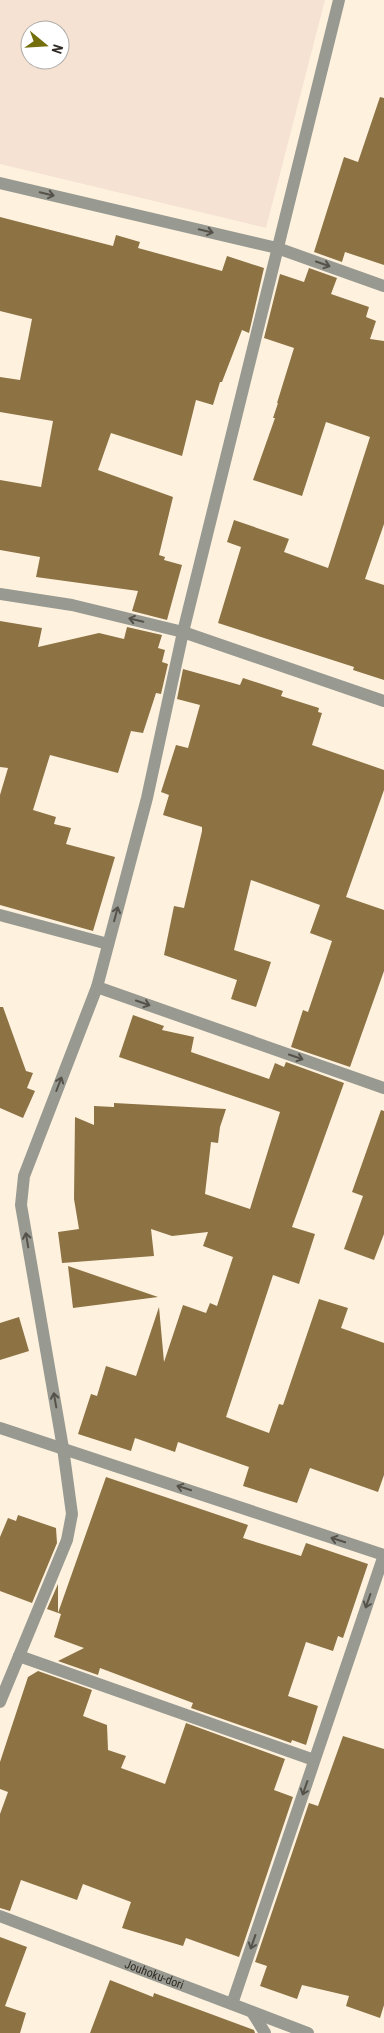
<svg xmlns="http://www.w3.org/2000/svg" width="384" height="2033" font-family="'Roboto Condensed',sans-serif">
<rect width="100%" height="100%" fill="#fef2df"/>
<path fill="#f5e2d2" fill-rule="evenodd" d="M0 0H325L266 228 0 164ZM30 30H60V60H30Z"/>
<g fill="#8d7244">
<polygon points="380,97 384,98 384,265 345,252 342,262 314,252 344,157 358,162"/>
<polygon points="0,217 113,246 116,235 140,242 138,248 222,271 227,256 264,268 249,333 242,330 222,382 220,382 213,405 196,400 182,456 111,433 98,470 173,497 159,555 165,557 164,560 182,565 167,620 132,611 138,591 36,577 40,557 0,550 0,480 41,487 53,421 0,412 0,377 20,380 32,319 0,311"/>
<polygon points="309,268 337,278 331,294 369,307 366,317 376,321 370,339 384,341 384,524 365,579 384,585 384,680 353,670 354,667 218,623 241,547 227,542 234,520 289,539 284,552 328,568 370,437 326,422 302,496 253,480 275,418 273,418 278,403 277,403 294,348 264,338 280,274 304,282"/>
<polygon points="0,621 42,628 38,647 99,633 124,639 127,627 162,635 158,648 165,650 162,662 168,664 161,694 156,693 143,733 131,731 118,773 50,755 33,810 56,817 54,824 71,828 66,844 115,857 93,931 0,905 0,795 8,768 0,767"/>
<polygon points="183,669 240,685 243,678 283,691 281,696 319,708 318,712 322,713 312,745 384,770 384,790 346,897 384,910 384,971 350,1067 291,1047 303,1010 308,1012 332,941 310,933 320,905 251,880 234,950 271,962 256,1007 231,999 237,980 164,955 174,906 184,908 202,831 202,827 163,815 169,795 161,792 176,745 188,748 200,705 177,699"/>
<polygon points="0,1007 3,1007 26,1071 33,1073 27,1088 35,1091 23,1118 0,1108"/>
<polygon points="133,1015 164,1026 162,1030 194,1037 191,1052 269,1079 275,1063 284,1067 286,1062 344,1083 292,1227 315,1234 299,1284 273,1275 226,1417 269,1433 279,1404 283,1405 319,1299 348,1308 341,1328 384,1343 384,1475 378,1492 310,1468 297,1503 243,1486 249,1467 178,1442 175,1452 135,1438 131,1451 78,1434 91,1394 97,1396 106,1366 136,1376 159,1307 164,1362 183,1305 206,1313 210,1303 217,1306 233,1257 203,1246 208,1232 172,1236 151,1229 154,1256 62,1263 58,1232 79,1229 74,1199 75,1117 94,1125 94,1106 114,1107 114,1103 226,1109 220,1127 218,1143 211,1142 205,1194 250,1209 280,1112 119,1057"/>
<polygon points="381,1110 384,1111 384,1234 374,1260 344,1249 363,1196 352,1192"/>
<polygon points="68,1266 158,1297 73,1308"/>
<polygon points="19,1317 29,1351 0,1360 0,1323"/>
<polygon points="106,1477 248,1525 243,1538 301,1556 306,1543 368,1564 343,1638 338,1636 333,1651 306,1642 288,1696 318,1706 306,1745 292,1740 291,1743 191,1708 193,1703 100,1668 98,1675 58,1661 84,1648 54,1637 61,1614 47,1609 58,1584 58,1613"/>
<polygon points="18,1515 56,1528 57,1543 32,1603 0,1591 0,1537 8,1518 16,1521"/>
<polygon points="38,1671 92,1690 83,1716 107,1725 108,1750 126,1756 121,1768 165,1784 186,1723 285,1759 274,1790 293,1797 239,1957 186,1938 183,1946 122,1928 131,1902 83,1884 77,1900 21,1880 10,1911 0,1908 0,1814 8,1792 0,1789 0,1762 28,1677"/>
<polygon points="343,1736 384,1749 384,2005 380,2018 346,2006 349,1996 302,1985 297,1999 260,1986 267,1966 255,1962 309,1803 318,1806"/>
<polygon points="0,1937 27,1947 5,2006 26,2013 20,2033 0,2033"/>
<polygon points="110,1980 153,1997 154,1993 254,2030 255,2033 90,2033"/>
</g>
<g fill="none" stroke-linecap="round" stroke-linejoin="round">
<g stroke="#989990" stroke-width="12">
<polyline points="0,183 277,248 384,286"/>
<polyline points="0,594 72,605 183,632 384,701"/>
<polyline points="0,915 108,944"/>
<polyline points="97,987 384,1088"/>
<polyline points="0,1428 384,1555"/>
<polyline points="19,1656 314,1760"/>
<polyline points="0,1702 67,1540 72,1514 63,1448 21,1205 24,1176 97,987 147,798 183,632 339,0"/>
<path id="s1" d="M0 1916 308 2033"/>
<polyline points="232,2004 384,1555"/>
<polyline points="252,2012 265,2033"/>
</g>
</g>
<defs><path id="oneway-shaft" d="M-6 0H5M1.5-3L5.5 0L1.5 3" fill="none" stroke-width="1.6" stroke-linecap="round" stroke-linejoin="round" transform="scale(1.25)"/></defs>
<g stroke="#55524a">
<use href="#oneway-shaft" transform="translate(47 194) rotate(13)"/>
<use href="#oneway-shaft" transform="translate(206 231) rotate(13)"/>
<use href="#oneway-shaft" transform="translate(323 264) rotate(19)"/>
<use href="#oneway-shaft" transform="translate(136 620) rotate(-167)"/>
<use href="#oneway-shaft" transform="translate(116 914) rotate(-75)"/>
<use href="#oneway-shaft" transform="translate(143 1003) rotate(19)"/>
<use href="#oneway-shaft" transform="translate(296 1057) rotate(19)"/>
<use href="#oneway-shaft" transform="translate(59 1084) rotate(-69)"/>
<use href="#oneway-shaft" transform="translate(27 1240) rotate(-100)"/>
<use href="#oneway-shaft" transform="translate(55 1400) rotate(-100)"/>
<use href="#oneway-shaft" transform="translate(184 1488) rotate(-162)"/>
<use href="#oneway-shaft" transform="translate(338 1540) rotate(-162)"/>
<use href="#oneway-shaft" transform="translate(368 1601) rotate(109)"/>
<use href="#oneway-shaft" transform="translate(305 1788) rotate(109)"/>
<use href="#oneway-shaft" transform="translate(253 1942) rotate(109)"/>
</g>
<g text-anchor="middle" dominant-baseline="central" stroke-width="4" stroke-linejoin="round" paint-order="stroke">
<g font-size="12" fill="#312c25" stroke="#fff">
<text stroke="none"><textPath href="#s1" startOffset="165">Jouhoku-dori</textPath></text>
</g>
</g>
<g transform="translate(45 45) rotate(108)"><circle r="24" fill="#ffffff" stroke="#adaba8"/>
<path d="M0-4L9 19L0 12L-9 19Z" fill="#756e0c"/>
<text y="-8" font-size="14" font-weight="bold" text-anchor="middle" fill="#312c25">N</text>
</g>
</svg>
